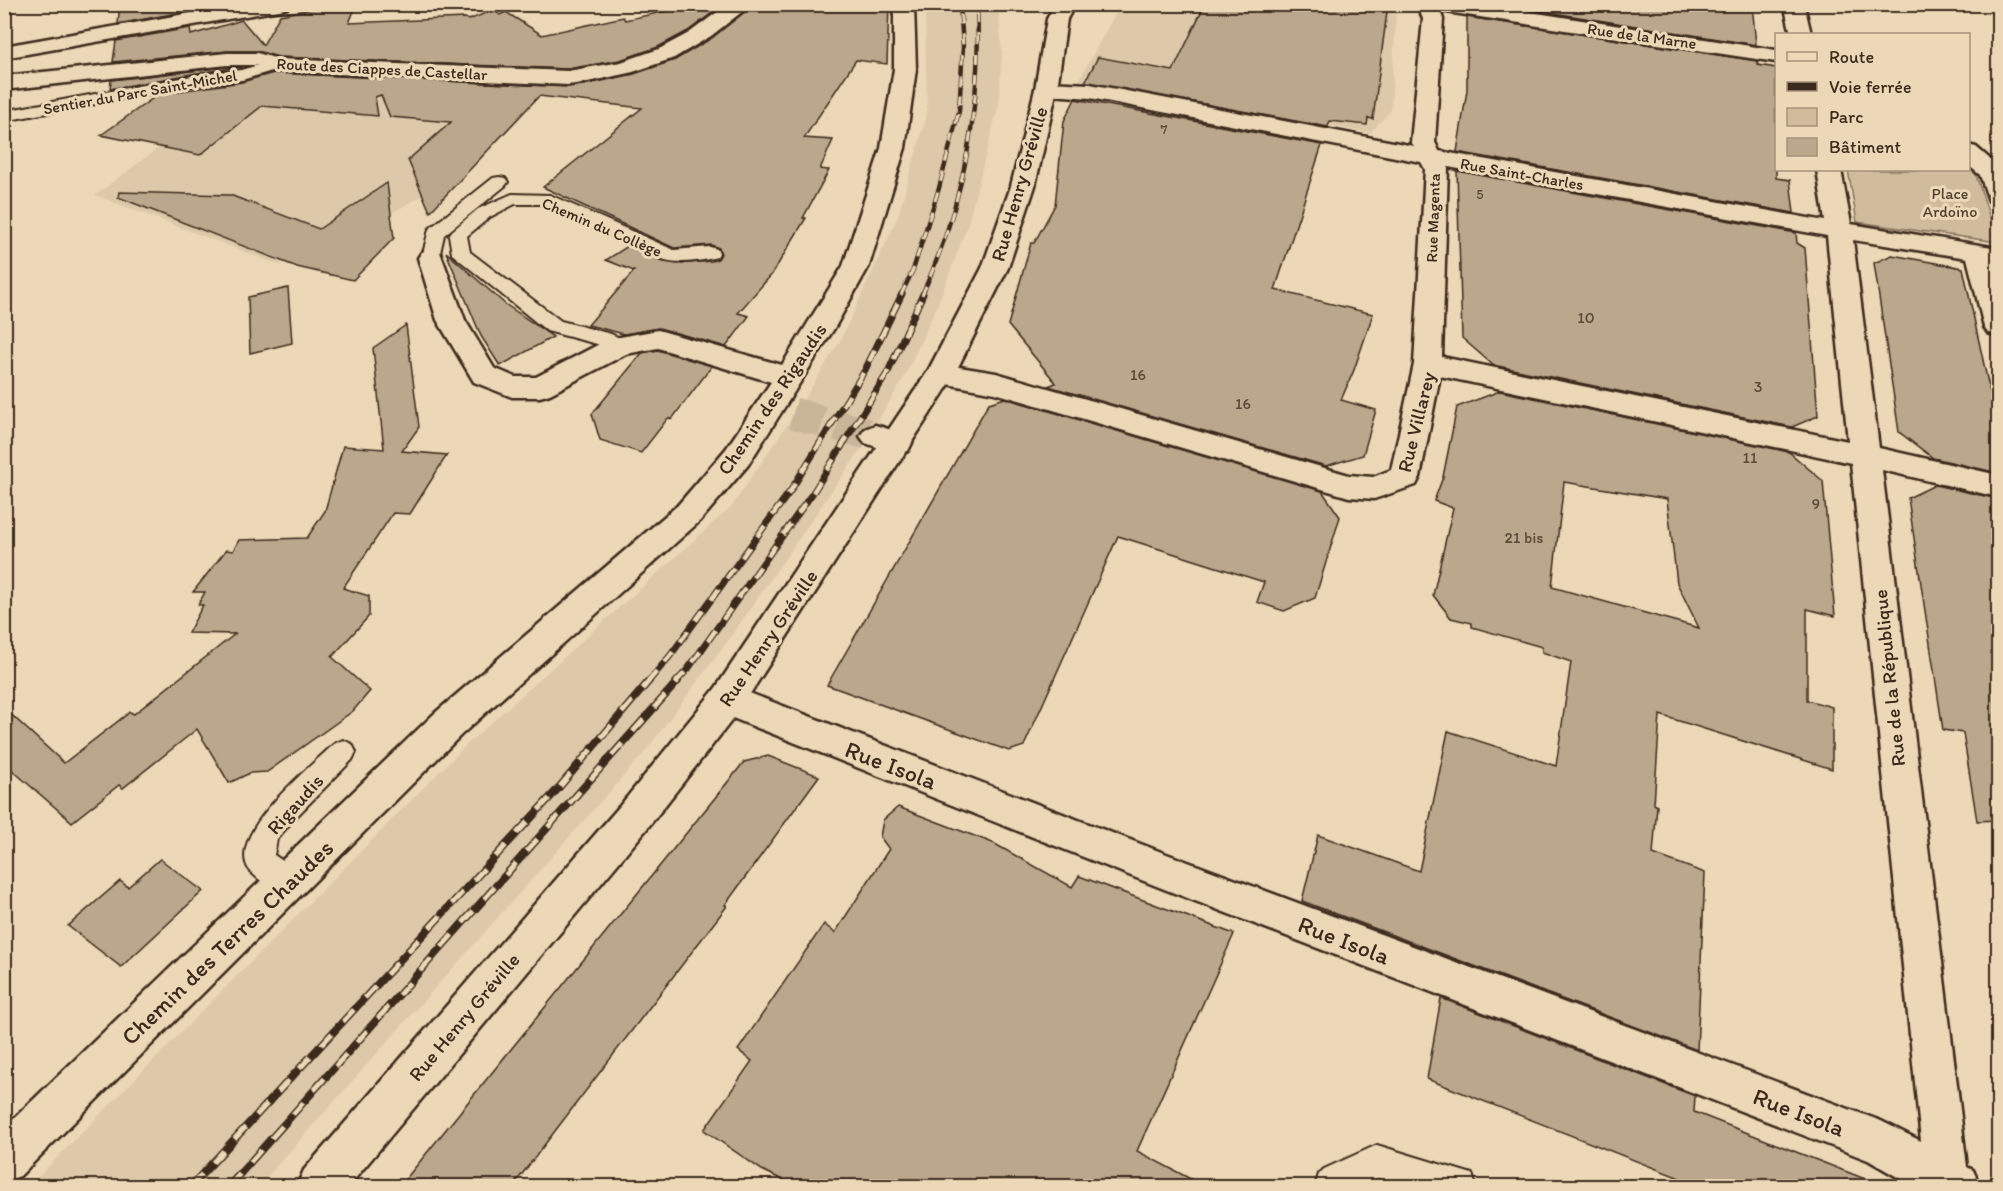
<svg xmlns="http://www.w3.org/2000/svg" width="2003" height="1191" font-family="Itim,sans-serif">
<rect width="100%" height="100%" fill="#ecd8b6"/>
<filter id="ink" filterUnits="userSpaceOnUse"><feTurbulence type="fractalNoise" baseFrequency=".0167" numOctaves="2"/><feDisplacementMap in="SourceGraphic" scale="12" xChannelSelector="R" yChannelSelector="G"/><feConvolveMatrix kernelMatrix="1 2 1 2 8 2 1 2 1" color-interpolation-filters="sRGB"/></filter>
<g filter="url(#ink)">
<g fill="#ddc9a9">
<polygon points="1361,4 1396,13 1391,110 1370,133 1078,82 1120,5"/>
<polygon points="925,5 998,5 1002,52 999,104 967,227 938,304 905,376 859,452 725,645 645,752 259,1186 29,1186 461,750 732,506 803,401 841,339 897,219 927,114"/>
<polygon points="250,80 471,96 490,146 422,196 348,237 318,235 279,265 95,195"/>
</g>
<polygon fill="#d0bc9d" stroke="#86735e" stroke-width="1.5" points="1969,154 1998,242 1857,222 1848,170 1968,170"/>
<g fill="#bba78c" stroke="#3b2a1e" stroke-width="1.5" fill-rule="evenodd">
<polygon points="120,4 187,4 188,11 118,24"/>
<polygon points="337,4 357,4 349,23 465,18 469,20 493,10 500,15 506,12 542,35 623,17 625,20 700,4 724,4 688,31 658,47 620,60 568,69 278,57 257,51 227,51 113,62 116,41 190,28 191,35 242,20 263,45 280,15"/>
<polygon points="754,4 889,4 887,64 856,60 804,138 833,140 820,169 829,170 803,218 806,218 772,274 738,313 749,316 726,347 659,328 624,334 588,325 634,271 606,260 628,246 664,262 677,264 712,261 718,259 721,254 719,248 711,245 674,248 543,187 642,108 539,96 430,212 408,160 451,122 390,117 381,95 375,97 378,116 262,106 200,155 101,135 159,94 242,82 274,73 568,87 583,85 634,74 675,60 712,38"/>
<polygon points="1205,4 1388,4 1373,119 1368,118 1367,125 1330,121 1328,127 1085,82 1098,57 1173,71"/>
<polygon points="1497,4 1752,4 1756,45"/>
<polygon points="1467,17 1758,61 1758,65 1776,68 1776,178 1790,180 1794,213 1457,152 1467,90"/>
<polygon points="227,67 242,67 197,73 110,89 111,80"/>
<polygon points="1075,99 1322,145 1275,290 1373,314 1354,370 1341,400 1376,410 1363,455 1326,466 1048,386 1056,383 1008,325 1031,243 1034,243 1055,205 1064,121"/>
<polygon points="1457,171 1796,233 1797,243 1805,248 1818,416 1792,427 1493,365 1462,338"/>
<polygon points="387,183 394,238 353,280 297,267 118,197 119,192 230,195 319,229"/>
<polygon points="446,252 505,304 553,337 500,366 481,336"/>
<polygon points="1892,255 1963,268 1998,429 1998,473 1933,458 1899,432 1874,263"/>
<polygon points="288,288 292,343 250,353 248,297"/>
<polygon points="406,325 419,427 402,451 447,455 410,514 393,513 343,588 369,596 369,616 332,657 370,691 353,711 267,772 250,773 229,783 197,729 123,788 119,785 72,822 4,763 4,708 64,763 130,712 134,714 235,634 188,633 203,605 198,605 205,592 193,592 226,550 233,551 239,540 307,538 325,511 343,446 384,449 373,348"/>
<polygon points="658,350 712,366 672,419 668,418 641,453 600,440 592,414 642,353"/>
<path d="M1500 391 1789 452 1823 481 1835 616 1807 609V700L1832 707V769L1660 715 1654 804 1657 806 1653 854 1705 873 1697 1050 1302 901 1318 835 1419 871 1448 731 1556 766 1571 662 1542 652V647L1472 627V623L1451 618 1433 595 1453 508 1434 501 1443 477 1457 407ZM1564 482 1667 499 1677 583 1699 628 1552 587Z"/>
<polygon points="1005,398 1322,491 1340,517 1315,598 1284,611 1257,602 1264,582 1118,536 1024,746 1009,751 827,685 989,403"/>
<polygon points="1935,485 1998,499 1998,820 1977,821 1963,733 1943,730 1908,498"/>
<polygon points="768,756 819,776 725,905 727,906 513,1186 400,1186 744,762"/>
<polygon points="898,807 993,843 1072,887 1079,876 1234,934 1137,1151 1204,1186 795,1186 762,1170 704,1130 752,1061 738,1050 824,924 835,933 889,849 880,837 883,820"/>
<polygon points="160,859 203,891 121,967 68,926 120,881 128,887"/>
<polygon points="1441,998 1695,1096 1694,1112 1878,1184 1878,1186 1700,1186 1427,1079"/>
</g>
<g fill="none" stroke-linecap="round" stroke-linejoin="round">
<polyline stroke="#c9b598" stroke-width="31" stroke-dasharray="31 15" stroke-linecap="butt" points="793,413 875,436"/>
<g stroke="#3b2a1e" stroke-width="4">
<g id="lane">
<polygon points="276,60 284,65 282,68 242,80 197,85 4,121 4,111 197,75 241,70"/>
<polygon points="499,177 505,178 508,182 505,186 444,235 438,262 424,262 422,258 429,229 493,178"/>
<path d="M512 194 550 195 674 250 710 247 717 249 719 253 717 257C702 261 680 264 665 260L541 204H515L490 217 467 236 470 252 561 321 611 334 626 341 629 346 626 351 619 353 597 344 547 331 452 254 449 235 452 231 478 209Z"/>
<path d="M343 740 352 744 356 752 352 760 295 818 277 839 274 855 299 872 303 882 299 892 289 896C276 890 249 877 246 863 236 826 309 768 334 744Z"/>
<polygon points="1377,1145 1472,1174 1476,1186 1407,1186 1378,1178 1360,1186 1315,1186 1319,1174 1324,1169"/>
</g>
</g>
<g stroke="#3b2a1e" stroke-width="5">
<g id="street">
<polygon points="242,4 290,4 287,8 280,10 4,58 4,46"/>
<polygon points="728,4 752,4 711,36 674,58 633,72 583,83 568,85 276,71 255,65 227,65 4,90 4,76 227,53 257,53 278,59 568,71 621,62 659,49 689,33"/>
<polygon points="894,4 914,4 916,69 905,148 869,266 835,327 748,465 700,521 461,735 20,1176 4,1182 4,1128 435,713 678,505 726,449 771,382 658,348 626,354 550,394 540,397 512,397 474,382 437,320 418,258 422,252 431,250 440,252 465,320 494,368 515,377 536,377 609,339 658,330 782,365 843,266 881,148 894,69"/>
<path d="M1417 4H1479L1776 50V62L1440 11 1443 19 1435 142 1439 151 1825 221 1817 170H1841L1851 224 1998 248V264L1994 263 1998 280V336L1988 333 1984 327 1967 258 1853 240 1879 448 1998 475V497L1882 470 1967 1167 1973 1170 1980 1186H1913L1868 1160 1164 889 715 711 709 700 715 689 727 685 739 689 1164 853 1881 1121 1921 1141 1851 463 1440 376 1420 477 1416 485 1374 499 1349 497 995 393 931 381 927 374 931 367 941 364 996 373 1349 475 1373 477 1391 470 1414 364 1425 169 1421 162 1090 98 1038 94 1035 89 1038 84 1046 82 1090 84 1414 146 1411 142 1423 19ZM1448 167 1827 236 1848 441 1442 357Z"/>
<polygon points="1784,4 1804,4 1811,34 1791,34"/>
<polygon points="1968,145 1976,147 1998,166 1998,203 1989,201 1980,175 1968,165"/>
<polygon points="875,425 908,435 912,443 908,451 897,454 865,443 860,436 865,429"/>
</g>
</g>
<g stroke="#3b2a1e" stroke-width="5">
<polygon id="primary" points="1055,4 1075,4 1067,19 1057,89 1035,186 1008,268 951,381 739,711 645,831 349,1186 297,1186 304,1170 619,807 715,689 928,371 982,268 1011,186 1035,89 1047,19"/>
</g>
<use href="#lane" fill="#ecd8b6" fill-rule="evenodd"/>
<use href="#street" fill="#ecd8b6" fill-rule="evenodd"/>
<use href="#primary" fill="#ecd8b6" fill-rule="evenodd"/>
<g stroke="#3b2a1e" stroke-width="4.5">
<g id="rail-far2">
<polyline points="901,295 913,270 939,188 959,111 963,47 960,4"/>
<path d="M922 295C964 203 982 105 977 4"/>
</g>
</g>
<g stroke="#3b2a1e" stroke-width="7">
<g id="rail-far1">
<polyline points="648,682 670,656 791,490 865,370 902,294"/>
<polyline points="676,682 688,669 814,491 888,372 923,294"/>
</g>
</g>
<g stroke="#3b2a1e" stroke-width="8">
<g id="rail">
<polyline points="191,1186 556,791 649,681"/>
<polyline points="229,1186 678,681"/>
</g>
</g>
<use href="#rail-far2" stroke="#ecd8b6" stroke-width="3" stroke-dasharray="10" stroke-linecap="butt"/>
<use href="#rail-far1" stroke="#ecd8b6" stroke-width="4.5" stroke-dasharray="13" stroke-linecap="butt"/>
<use href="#rail" stroke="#ecd8b6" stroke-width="5" stroke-dasharray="16" stroke-linecap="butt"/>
</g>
</g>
<g text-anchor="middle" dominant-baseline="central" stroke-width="6" stroke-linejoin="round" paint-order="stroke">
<g font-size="14" fill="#5b493a">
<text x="1164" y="129">7</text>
<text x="1480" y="194">5</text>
</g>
<g font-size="16" fill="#3b2a1e" stroke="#ecd8b6">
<text transform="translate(1642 36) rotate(8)">Rue de la Marne</text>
<text transform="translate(382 69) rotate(3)">Route des Ciappes de Castellar</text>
<text transform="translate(140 92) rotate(-10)">Sentier du Parc Saint-Michel</text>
<text transform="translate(1522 174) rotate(10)">Rue Saint-Charles</text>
<text transform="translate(1433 218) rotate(-88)">Rue Magenta</text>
<text transform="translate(602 227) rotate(23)">Chemin du Collège</text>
</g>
<g font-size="16" fill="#514031" stroke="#ecd8b6">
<text x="1950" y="193">Place<tspan x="1950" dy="18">Ardoïno</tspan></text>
</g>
<g font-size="16" fill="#5b493a">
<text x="1586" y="317">10</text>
<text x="1138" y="374">16</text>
<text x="1758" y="386">3</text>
<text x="1243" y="403">16</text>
<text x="1750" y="457">11</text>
<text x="1816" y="503">9</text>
<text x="1524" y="537">21 bis</text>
</g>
<g font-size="20" fill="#3b2a1e" stroke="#ecd8b6">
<text transform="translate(1019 184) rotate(-74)">Rue Henry Gréville</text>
<text transform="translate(772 399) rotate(-56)">Chemin des Rigaudis</text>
<text transform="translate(1416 422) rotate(-76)">Rue Villarey</text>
<text transform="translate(768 638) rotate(-56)">Rue Henry Gréville</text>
<text transform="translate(1889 678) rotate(-96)">Rue de la République</text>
<text transform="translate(295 804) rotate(-48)">Rigaudis</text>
<text transform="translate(464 1017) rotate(-50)">Rue Henry Gréville</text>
</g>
<g font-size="24" fill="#3b2a1e" stroke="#ecd8b6">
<text transform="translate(891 765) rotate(21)">Rue Isola</text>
<text transform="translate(1344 940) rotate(21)">Rue Isola</text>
<text transform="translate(227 942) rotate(-44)">Chemin des Terres Chaudes</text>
<text transform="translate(1799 1112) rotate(21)">Rue Isola</text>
</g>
</g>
<rect width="2003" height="1191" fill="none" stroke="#ecd8b6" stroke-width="24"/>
<rect x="12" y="12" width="1979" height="1167" fill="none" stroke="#3b2a1e" stroke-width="2" filter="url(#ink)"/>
<rect x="1775" y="33" width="195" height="138" fill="#ecd8b6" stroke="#a59279" stroke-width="1.5"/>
<rect x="1787" y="52" width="30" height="9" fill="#ecd8b6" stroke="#a59279" stroke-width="1.5"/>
<text x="1829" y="63" font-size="18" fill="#3b2a1e">Route</text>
<rect x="1787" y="82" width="30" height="9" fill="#3b2a1e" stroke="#a59279" stroke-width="1.5"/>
<text x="1829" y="93" font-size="18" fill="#3b2a1e">Voie ferrée</text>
<rect x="1787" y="108" width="30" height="18" fill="#d0bc9d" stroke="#a59279" stroke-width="1.5"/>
<text x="1829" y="123" font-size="18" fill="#3b2a1e">Parc</text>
<rect x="1787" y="138" width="30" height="18" fill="#bba78c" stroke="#a59279" stroke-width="1.5"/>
<text x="1829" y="153" font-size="18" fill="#3b2a1e">Bâtiment</text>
</svg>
